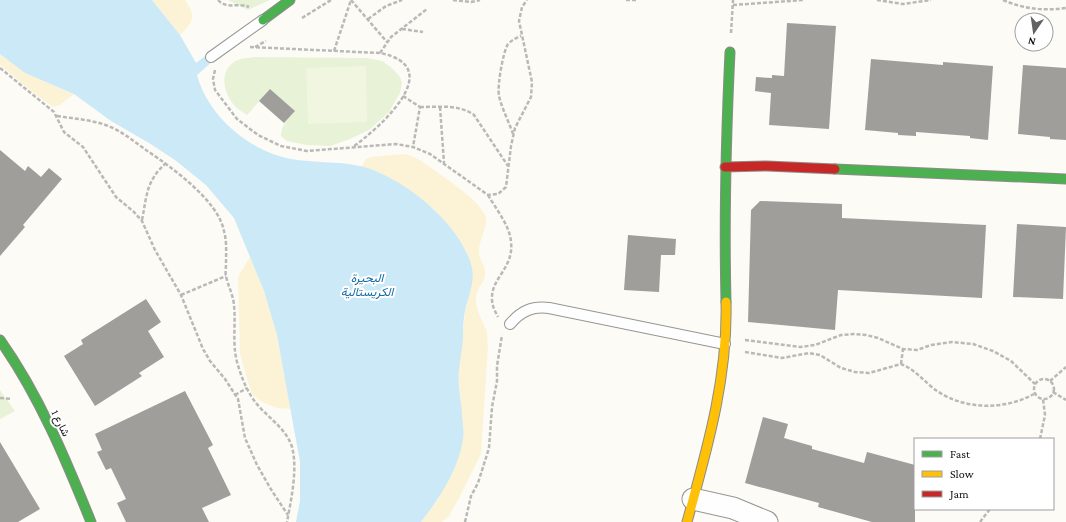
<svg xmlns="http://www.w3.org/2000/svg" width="1066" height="522" font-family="'Crimson Pro',Vazirmatn,serif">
<rect width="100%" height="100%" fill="#fcfbf6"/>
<g fill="#e7f2d6">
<polygon points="228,0 270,0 248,10"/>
<path d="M255 57 366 58 382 61 392 68 400 77 402 83 400 93 389 112 369 130 350 139 330 146 307 145 287 141 281 136C281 125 289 118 295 111L270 89 247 115C244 113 240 110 237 108 224 96 218 73 234 62 239 58 249 58 255 57Z"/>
<polygon points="0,390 15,411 0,419"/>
</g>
<g fill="#fcf3d7">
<path d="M152 0H185C197 17 193 22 180 35Z"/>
<polygon points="0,54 25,73 74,94 60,105 53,107 34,93 0,65"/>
<path d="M405 154C419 157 432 169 444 177 455 185 486 206 486 220 486 230 480 239 479 250 478 259 487 266 485 276 484 284 476 289 476 298 475 309 481 317 485 327 488 332 487 339 488 345L481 454 458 500 449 516 442 522H421L439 498 461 401 458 374 465 312 471 287 472 269 466 251 450 227 435 210 417 196 396 182 380 173 361 167 366 159 371 157Z"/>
<polygon points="250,257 264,291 277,335 291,409 277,408 262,402 252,394 245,372 240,354 238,277"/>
</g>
<polygon fill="#f0f6df" points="366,66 367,122 308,124 306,68"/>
<path fill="#cbe9f7" d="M0 0H152L180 35 196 63 209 53 214 60 197 75C208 116 249 151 291 159 314 163 337 161 360 166 402 176 462 224 472 268 475 282 468 297 465 311 463 320 463 330 463 339 462 349 460 360 459 370 457 384 462 402 462 417 463 424 464 432 463 439 458 471 440 497 421 522H296L300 501V462L277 335 264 291 234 218 206 185 175 160 149 143 111 121 74 94 25 73 0 54Z"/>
<g fill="#a09e9b">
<polygon points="787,23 836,26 829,129 769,125 771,93 755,91 756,77 772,78 772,75 784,76"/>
<polygon points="871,59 943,65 943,62 993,66 988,140 970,138 970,136 916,132 916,136 898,135 898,133 865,130"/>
<polygon points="1023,65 1066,68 1066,140 1050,139 1050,137 1018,134"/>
<polygon points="270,89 295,111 284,123 259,101"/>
<polygon points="0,150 25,171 28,166 41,177 49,168 62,179 23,225 25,227 0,256"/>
<polygon points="760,201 842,204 842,218 986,225 982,298 838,290 835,330 748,322 751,210"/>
<polygon points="1017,224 1066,227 1063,299 1013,297"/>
<polygon points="628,235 676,239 675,255 661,255 659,292 624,290"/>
<polygon points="146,299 161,322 148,331 164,357 139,373 142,376 95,406 64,356 83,344 81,340"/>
<polygon points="185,391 213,445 208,448 231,495 202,508 209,522 126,522 117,503 126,499 111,468 106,470 97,452 102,450 95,434"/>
<polygon points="763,417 788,424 784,438 812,446 812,449 864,463 867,452 915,465 915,522 872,522 818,507 819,503 745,483"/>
<polygon points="0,442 40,509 18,522 0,522"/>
</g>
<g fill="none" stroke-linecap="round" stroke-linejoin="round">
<g stroke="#969694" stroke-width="12">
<g id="lane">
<polyline points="211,57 263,20"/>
<path d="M510 324C521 311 532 306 549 308L725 344"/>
</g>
</g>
<g stroke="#969694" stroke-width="23">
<polyline id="street" points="693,499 733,508 767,522"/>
</g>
<g stroke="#8d8c8a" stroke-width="11">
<g id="fast">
<polyline points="263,20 290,0"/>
<polyline points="835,169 1066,179"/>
<path d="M726 302C724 219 726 136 730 52"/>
<path d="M0 340C39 395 66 460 91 522"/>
</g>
</g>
<g stroke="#8d8c8a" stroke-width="11">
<path id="slow" d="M687 522C707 449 728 378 726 302"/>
</g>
<g stroke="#8d8c8a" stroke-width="11">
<polyline id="jam" points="725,167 767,166 835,169"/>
</g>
<g stroke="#b9b9b8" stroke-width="2.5" stroke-dasharray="4 2" stroke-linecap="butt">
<path d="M218 0C227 10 238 2 249 7"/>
<polyline points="351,0 387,42"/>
<polyline points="453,0 471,2 480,0"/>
<polyline points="626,0 638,0"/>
<polyline points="877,0 903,4 931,0"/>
<path d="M1003 0C1024 9 1044 11 1066 8"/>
<polyline points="733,5 804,0"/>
<polyline points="302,18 331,0"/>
<polyline points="368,19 386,6 402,0"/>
<polyline points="402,29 423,32"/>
<polyline points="731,33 733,0"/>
<path d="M250 47 380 53C449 67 379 128 353 147"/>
<polyline points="255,47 266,41"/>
<polyline points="334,51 351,0"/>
<polyline points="380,53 391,37 427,9"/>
<polyline points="0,68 54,112 64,132 83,147 116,197 134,212 142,221 155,250 181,295 203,349 210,361 225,379 238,399 245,438 257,465 272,491 288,515"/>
<polyline points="215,70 213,79 215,90 237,119 258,135 281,146 307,151 396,144 413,147 430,154 488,195 498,194 506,187 511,146 515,128 531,97 532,82 519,21 522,7 527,0"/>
<polyline points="403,96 420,107 413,147"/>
<path d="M420 107C438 107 459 104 474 115L508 166"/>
<polyline points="440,107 444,163"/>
<path d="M57 116C76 119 96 120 113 128 125 134 135 142 146 150 171 167 218 200 224 231 227 242 226 253 226 264 226 268 225 272 226 276 228 286 233 294 234 305 236 325 232 342 237 362 241 376 247 392 256 403 268 418 286 428 292 447 298 469 291 500 287 522"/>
<path d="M513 134C509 122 502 109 499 96 497 86 503 52 508 44 512 40 516 38 521 36"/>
<path d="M488 195C496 209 510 226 511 242 514 268 491 278 492 299 492 306 495 311 498 317"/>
<path d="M142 220C147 195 146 181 166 163"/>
<polyline points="181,295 226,276"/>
<polyline points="745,340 800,347 815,345 841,335 854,334 866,335 878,338 903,349 917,350 931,345 952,342 973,344 993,351 1011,361 1035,384"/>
<path d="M745 352 782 358 809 353 820 355 841 368 855 372 869 373 901 364C914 369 922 379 933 388 961 410 1003 411 1034 394"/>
<polyline points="901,364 903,349"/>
<circle cx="1044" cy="389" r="10"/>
<polyline points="1050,381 1066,367"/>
<polyline points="1053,392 1066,400"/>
<polyline points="235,395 247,388"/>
<polyline points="0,398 12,399"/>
<polyline points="1040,439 1045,415 1043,399"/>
<polyline points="465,522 471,496 478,483 489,448 492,407 497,381 497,366 502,335"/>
<polyline points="980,522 990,509"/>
</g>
<use href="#lane" stroke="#fffefe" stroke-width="10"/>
<use href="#street" stroke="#fffefe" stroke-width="21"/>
<use href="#fast" stroke="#4caf50" stroke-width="9"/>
<use href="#slow" stroke="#ffc107" stroke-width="9"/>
<use href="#jam" stroke="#c62828" stroke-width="9"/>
</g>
<g text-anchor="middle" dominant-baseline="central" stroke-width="4" stroke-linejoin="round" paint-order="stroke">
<g font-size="11" fill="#101010" stroke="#fff">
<text transform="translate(61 423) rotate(64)">شارع 1</text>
</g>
<g font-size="12" font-style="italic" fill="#156ca6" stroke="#fff">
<text x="367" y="278">البحيرة<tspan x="367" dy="14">الكريستالية</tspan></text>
</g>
</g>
<rect x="914" y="438" width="140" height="72" fill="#ffffff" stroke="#9f9f9f"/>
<rect x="922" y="451" width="20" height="6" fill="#4caf50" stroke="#9f9f9f"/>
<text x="950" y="458" font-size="12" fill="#101010">Fast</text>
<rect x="922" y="471" width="20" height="6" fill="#ffc107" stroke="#9f9f9f"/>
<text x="950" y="478" font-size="12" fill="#101010">Slow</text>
<rect x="922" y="491" width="20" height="6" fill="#c62828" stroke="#9f9f9f"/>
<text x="950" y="498" font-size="12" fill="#101010">Jam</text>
<g transform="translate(1034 32) rotate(193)"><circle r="19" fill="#ffffff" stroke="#9f9f9f"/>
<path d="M0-3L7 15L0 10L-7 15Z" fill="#636260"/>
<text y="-6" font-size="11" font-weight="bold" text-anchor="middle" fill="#101010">N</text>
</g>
</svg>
